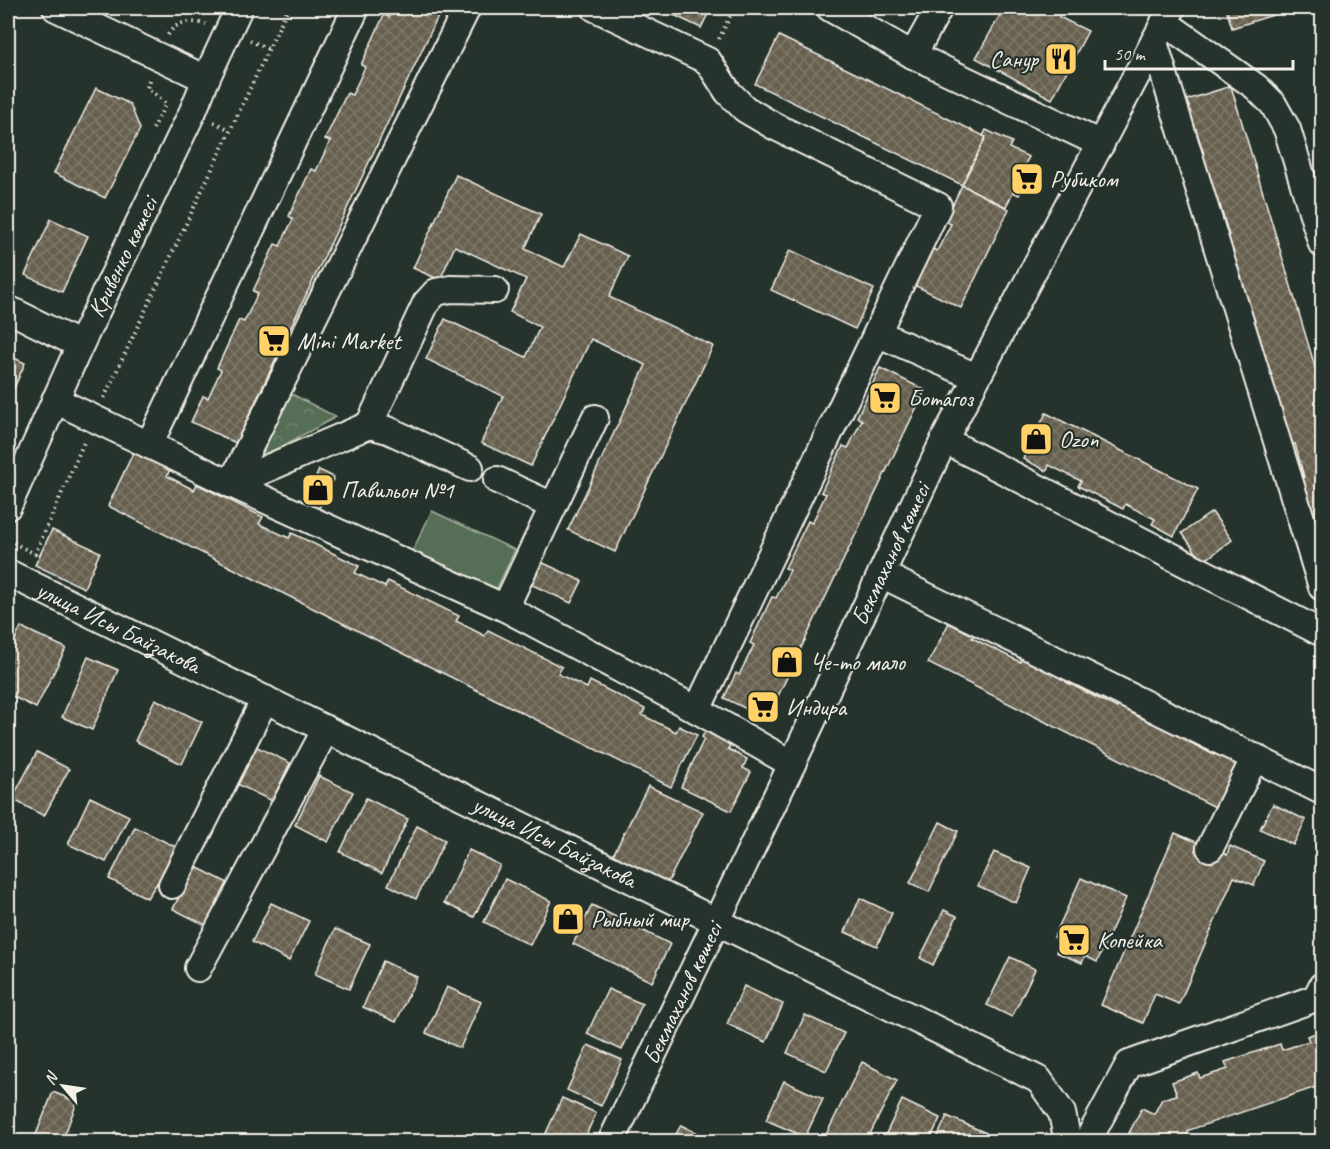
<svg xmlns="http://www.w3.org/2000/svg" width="1330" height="1149" font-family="Caveat,sans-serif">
<defs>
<pattern id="park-crowns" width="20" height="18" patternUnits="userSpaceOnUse" patternTransform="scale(1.5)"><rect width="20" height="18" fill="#546e54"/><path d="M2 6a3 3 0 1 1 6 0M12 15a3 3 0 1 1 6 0" fill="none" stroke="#6d836d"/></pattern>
<pattern id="building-cross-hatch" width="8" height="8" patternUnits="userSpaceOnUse" patternTransform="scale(1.5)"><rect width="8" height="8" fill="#676150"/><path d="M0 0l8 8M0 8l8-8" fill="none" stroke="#7d7869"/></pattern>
</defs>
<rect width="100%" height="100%" fill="#26332d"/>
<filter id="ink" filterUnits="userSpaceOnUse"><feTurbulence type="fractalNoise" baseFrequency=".0167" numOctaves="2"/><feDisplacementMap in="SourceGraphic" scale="12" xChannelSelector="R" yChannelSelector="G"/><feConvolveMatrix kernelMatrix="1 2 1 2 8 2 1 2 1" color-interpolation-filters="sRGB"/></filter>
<g filter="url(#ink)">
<polygon fill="#546e54" stroke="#a4b09e" stroke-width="1.5" points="432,511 515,550 494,594 411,554"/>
<polygon fill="url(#park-crowns)" stroke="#a4b09e" stroke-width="1.5" points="286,391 336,417 249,464"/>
<g fill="url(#building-cross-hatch)" stroke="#f4f1e8" stroke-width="1.5">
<polygon points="394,8 442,8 236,443 191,422 203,396 208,398 221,370 217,368 239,320 244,322 258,293 253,291 275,244 280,246 293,219 289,216 311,169 316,171 330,141 325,139 347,93 352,95 365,67 361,65 384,15 389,17"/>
<polygon points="659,8 711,8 701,28"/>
<polygon points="1004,8 1064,8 1059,17 1088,31 1052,99 976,58"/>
<polygon points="1226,8 1295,8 1232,28"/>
<polygon points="779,36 986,137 962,185 755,84"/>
<polygon points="1231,86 1322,390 1322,538 1319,525 1313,527 1298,479 1304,477 1295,444 1288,446 1273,397 1277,395 1268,365 1262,367 1248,318 1252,317 1243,286 1238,288 1223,237 1229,236 1220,205 1214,207 1198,156 1204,154 1194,124 1187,126 1180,102"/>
<polygon points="96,88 130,104 140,129 105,198 54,173"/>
<polygon points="986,130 1012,142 1009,148 1029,157 1024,166 1031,170 1019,195 1013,192 1006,207 962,185 986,137 983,136"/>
<polygon points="456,175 541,214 525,249 564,267 581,234 628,256 609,297 713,346 615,552 568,530 646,365 591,339 531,466 481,443 503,396 426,359 445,319 526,357 540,327 510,312 526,279 455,246 440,280 413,268"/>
<polygon points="962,185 1009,209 961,308 914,285 931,248 937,251 951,224 945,221"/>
<polygon points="51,219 88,236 62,292 25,275"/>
<polygon points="790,250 874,289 855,329 771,290"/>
<polygon points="8,355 25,363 8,402"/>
<polygon points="880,368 925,390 767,719 724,698 736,673 739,675 754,645 750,643 772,597 776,598 790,570 785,568 808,521 812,523 826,494 821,492 843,446 848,448 862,420 857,417"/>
<polygon points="1046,413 1198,489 1174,536 1152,524 1155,519 1125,504 1123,509 1078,486 1081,481 1049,465 1047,471 1023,459"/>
<polygon points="134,451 170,469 167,476 194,490 197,484 263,517 259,524 289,538 292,533 359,566 355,573 385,587 388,581 459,616 456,621 485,636 488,630 562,667 558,674 587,688 590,681 645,709 642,715 676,732 679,726 697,735 671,787 108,506"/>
<polygon points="319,470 334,477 318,510 304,503"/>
<polygon points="1212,512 1232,540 1203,562 1182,533"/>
<polygon points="52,530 100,552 84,588 35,565"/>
<polygon points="539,561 582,581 571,603 528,583"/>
<polygon points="950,621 975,633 972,638 1020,662 1022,657 1067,680 1066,682 1117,708 1120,702 1190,736 1187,741 1214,755 1216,751 1240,763 1217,808 928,663"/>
<polygon points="21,627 66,648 36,708 8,694 8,654"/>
<polygon points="88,657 118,670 92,730 62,717"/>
<polygon points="155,699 202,722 182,764 135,741"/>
<polygon points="705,731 731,744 728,749 747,759 743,768 751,772 731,811 681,787 704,739 702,737"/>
<polygon points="253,745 290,763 272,801 235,783"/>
<polygon points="37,752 69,769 44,816 12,799"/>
<polygon points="319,776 353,792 328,842 295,825"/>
<polygon points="648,786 703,812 666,886 611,859"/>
<polygon points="90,797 129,816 106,862 68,844"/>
<polygon points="366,798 408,819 382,873 340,852"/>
<polygon points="1273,804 1306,820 1293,845 1260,829"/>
<polygon points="940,822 958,831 929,892 910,883"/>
<polygon points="417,826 445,840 416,899 388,885"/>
<polygon points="135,827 180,849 147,898 109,879"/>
<polygon points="1175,833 1227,855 1230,846 1264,861 1254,885 1234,877 1179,1004 1155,994 1143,1023 1101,1005"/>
<polygon points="469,850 500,865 474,917 444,903"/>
<polygon points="994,852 1031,868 1016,903 978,886"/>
<polygon points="194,866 228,883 207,926 173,909"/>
<polygon points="1081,878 1126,898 1097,962 1085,956 1082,963 1056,952 1061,940 1054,937"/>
<polygon points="505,879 551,901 530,945 484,922"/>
<polygon points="860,898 892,913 877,946 845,932"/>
<polygon points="271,903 309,921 289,961 252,942"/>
<polygon points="592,905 670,944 652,982 573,944"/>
<polygon points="944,910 957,916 933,965 920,958"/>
<polygon points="335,929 370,944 349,989 315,974"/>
<polygon points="1010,957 1035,969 1012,1017 987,1005"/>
<polygon points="383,961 417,977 396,1022 363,1007"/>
<polygon points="744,986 783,1004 766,1042 727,1024"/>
<polygon points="447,987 481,1002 460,1048 426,1033"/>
<polygon points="608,989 642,1004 622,1050 587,1034"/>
<polygon points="805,1015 844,1033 826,1071 787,1053"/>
<polygon points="1322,1031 1322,1085 1189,1130 1183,1142 1135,1142 1137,1137 1129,1133 1142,1108 1154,1114 1162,1099 1177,1095 1172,1082 1198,1073 1200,1078 1228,1069 1225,1062 1280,1044 1282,1050 1309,1041 1307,1036"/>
<polygon points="588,1045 622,1060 601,1106 567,1090"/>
<polygon points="862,1062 897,1080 866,1142 828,1142 824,1139"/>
<polygon points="784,1081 823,1099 805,1137 766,1120"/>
<polygon points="8,1088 13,1090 8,1103"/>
<polygon points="53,1092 77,1102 62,1142 33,1142"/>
<polygon points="562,1098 596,1113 583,1142 542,1142"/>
<polygon points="902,1100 940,1118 929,1142 891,1142 884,1138"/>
<polygon points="947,1116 986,1133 982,1142 935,1142"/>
<polygon points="681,1125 714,1142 672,1142"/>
<polygon points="115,1132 135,1142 111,1142"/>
</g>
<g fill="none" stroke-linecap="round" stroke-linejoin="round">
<g stroke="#f4f1e8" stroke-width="30">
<g id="minor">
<polyline points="56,8 206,79"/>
<polyline points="595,8 708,61 728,92 745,109 774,126 938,206 877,333"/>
<polyline points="830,8 913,55 1101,144"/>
<polyline points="1164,22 1256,87 1273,104 1287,129 1322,244"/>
<polyline points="1154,42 1322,587"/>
<polyline points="913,55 939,8"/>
<polyline points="8,309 80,345"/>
<polyline points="55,400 231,484 505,608 697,710 792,764"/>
<polyline points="369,425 426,303 436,292 451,289 495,290"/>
<polyline points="944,440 1322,633"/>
<polyline points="149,445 356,8"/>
<polyline points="497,480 553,506"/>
<polyline points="231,484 467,8"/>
<polyline points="231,484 369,425 388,430 470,468"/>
<path id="s1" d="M8 506 80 345 193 111 206 79 239 8"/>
<path id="s2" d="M8 573 1039 1080 1062 1113 1068 1142"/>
<polyline points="881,574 1322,791"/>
<polyline points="505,608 595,418"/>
<polyline points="697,710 877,333 976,377"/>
<polyline points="1210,848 1255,757"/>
<polyline points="172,885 265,699"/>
<polyline points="198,968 326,729"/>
<path id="s3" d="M611 1142 792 764 944 440 1172 8"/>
<polyline points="1087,1142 1129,1064 1316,998 1322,986"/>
</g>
</g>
<g stroke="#f4f1e8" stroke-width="4" stroke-dasharray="1.5 4.5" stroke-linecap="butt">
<path d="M168 35C176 20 193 21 206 24"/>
<polyline points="719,39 734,8"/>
<polyline points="250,40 268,49"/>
<polyline points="149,80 147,88 166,103 153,129"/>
<polyline points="214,122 230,130"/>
<polyline points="104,398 288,8"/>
<polyline points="8,540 35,554 85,440"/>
</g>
<use href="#minor" stroke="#26332d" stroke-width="26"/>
</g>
</g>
<defs>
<g id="restaurant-square" transform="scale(1.725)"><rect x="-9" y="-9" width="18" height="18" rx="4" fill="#ffd166" stroke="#26332d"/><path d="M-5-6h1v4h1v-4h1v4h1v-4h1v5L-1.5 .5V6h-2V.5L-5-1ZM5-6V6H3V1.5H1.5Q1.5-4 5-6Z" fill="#111"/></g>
<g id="supermarket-square" transform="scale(1.725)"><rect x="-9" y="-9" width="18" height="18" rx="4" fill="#ffd166" stroke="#26332d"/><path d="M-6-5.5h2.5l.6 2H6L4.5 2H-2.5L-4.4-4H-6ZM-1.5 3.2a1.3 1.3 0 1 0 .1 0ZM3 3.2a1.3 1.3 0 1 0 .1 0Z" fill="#111"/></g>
<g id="shop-square" transform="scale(1.725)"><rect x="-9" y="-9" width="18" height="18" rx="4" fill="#ffd166" stroke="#26332d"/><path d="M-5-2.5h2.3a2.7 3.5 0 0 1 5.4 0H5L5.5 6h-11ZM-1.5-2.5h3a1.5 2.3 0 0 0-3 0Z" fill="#111"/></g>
</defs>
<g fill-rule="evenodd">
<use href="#restaurant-square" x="1061" y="59"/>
<use href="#supermarket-square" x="1027" y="179"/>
<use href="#supermarket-square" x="274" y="341"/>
<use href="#supermarket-square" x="885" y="398"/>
<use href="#shop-square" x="1036" y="439"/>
<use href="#shop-square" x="318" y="490"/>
<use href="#shop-square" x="787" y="662"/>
<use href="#supermarket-square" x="763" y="707"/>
<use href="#shop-square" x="568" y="919"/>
<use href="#supermarket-square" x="1074" y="940"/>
</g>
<g text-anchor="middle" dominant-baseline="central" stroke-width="4.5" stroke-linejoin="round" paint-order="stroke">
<g font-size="24" fill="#f4f1e8" stroke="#26332d" text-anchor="start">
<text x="1038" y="59" text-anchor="end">Санур</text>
<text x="1050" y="179">Рубиком</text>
<text x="297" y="341">Mini Market</text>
<text x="908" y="398">Ботагоз</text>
<text x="1059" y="439">Ozon</text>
<text x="341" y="490">Павильон №1</text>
<text x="810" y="662">Че-то мало</text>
<text x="786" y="707">Индира</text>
<text x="591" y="919">Рыбный мир</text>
<text x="1097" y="940">Копейка</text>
</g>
<g font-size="24" fill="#f4f1e8" stroke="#26332d">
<text stroke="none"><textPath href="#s1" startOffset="274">Кривенко көшесі</textPath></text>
<text stroke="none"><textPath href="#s3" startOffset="651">Бекмаханов көшесі</textPath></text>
<text stroke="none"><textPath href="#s2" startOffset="123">улица Исы Байзакова</textPath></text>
<text stroke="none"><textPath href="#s2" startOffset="609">улица Исы Байзакова</textPath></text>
<text stroke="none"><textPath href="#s3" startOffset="165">Бекмаханов көшесі</textPath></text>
</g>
</g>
<rect width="1330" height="1149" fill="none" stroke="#26332d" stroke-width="30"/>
<rect x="15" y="15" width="1300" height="1119" fill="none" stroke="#f4f1e8" stroke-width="2" filter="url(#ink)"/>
<g transform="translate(63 1086) rotate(299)" stroke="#26332d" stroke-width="4.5" paint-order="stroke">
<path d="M0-4.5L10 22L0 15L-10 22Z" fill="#f4f1e8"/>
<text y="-9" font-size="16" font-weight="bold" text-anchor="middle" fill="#f4f1e8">N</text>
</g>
<path d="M1105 60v9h188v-9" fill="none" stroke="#f4f1e8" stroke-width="3"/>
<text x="1114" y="60" font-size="18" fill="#f4f1e8" stroke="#26332d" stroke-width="4.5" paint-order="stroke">50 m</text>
</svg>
